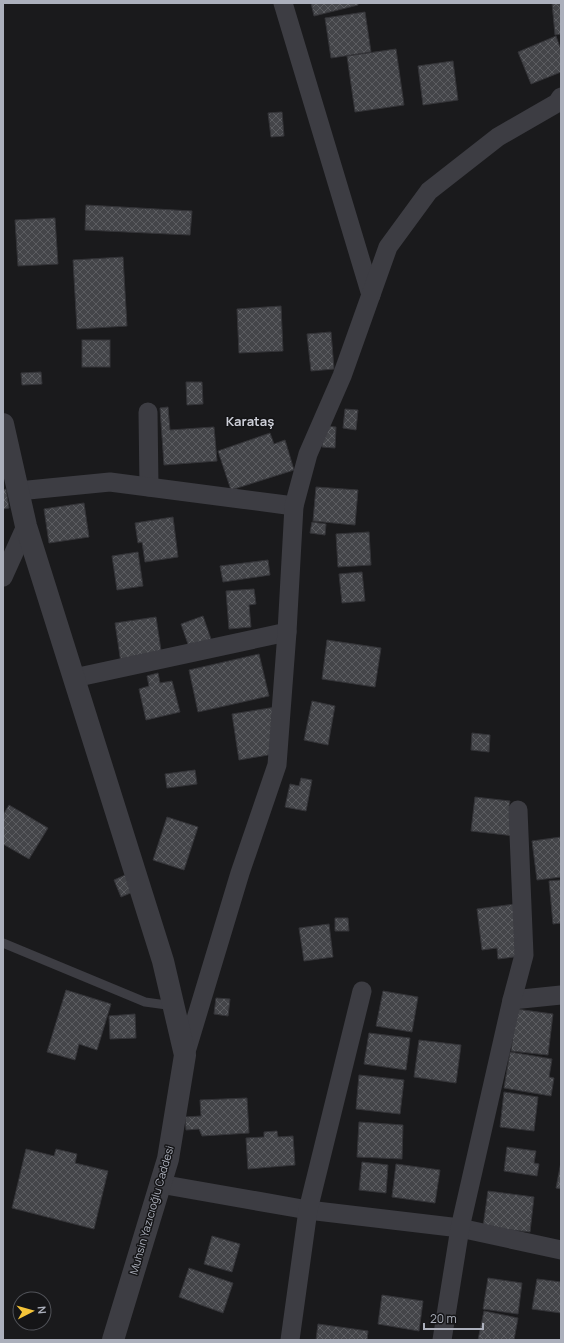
<svg xmlns="http://www.w3.org/2000/svg" width="564" height="1343" font-family="Manrope,sans-serif">
<defs>
<pattern id="building-cross-hatch" width="8" height="8" patternUnits="userSpaceOnUse"><rect width="8" height="8" fill="#444549"/><path d="M0 0l8 8M0 8l8-8" fill="none" stroke="#5c5d61"/></pattern>
</defs>
<rect width="100%" height="100%" fill="#1a1a1c"/>
<g fill="url(#building-cross-hatch)" stroke="#343438">
<polygon points="311,3 358,3 358,5 314,16"/>
<polygon points="552,3 561,3 561,34 555,35"/>
<polygon points="365,12 371,52 331,58 325,18"/>
<polygon points="556,36 561,50 561,72 531,84 518,52"/>
<polygon points="396,49 404,105 355,112 347,56"/>
<polygon points="453,61 458,100 423,105 418,66"/>
<polygon points="282,112 284,136 271,137 268,113"/>
<polygon points="86,205 192,211 190,235 85,230"/>
<polygon points="55,218 58,264 18,266 15,220"/>
<polygon points="123,257 127,326 77,329 73,260"/>
<polygon points="281,306 283,351 239,353 237,309"/>
<polygon points="331,332 334,369 311,371 307,334"/>
<rect x="82" y="340" width="28" height="27"/>
<polygon points="41,372 42,384 22,385 21,373"/>
<polygon points="186,382 202,382 203,404 187,405"/>
<polygon points="168,407 170,430 214,427 217,461 164,465 160,408"/>
<polygon points="345,409 358,410 356,430 343,428"/>
<polygon points="324,426 336,427 335,448 322,447"/>
<polygon points="270,433 274,444 285,440 294,470 231,490 218,451"/>
<polygon points="316,487 358,490 355,525 313,521"/>
<polygon points="6,489 9,508 3,509 3,490"/>
<polygon points="84,503 89,537 49,543 44,509"/>
<polygon points="173,517 178,557 145,562 142,542 138,543 135,523"/>
<polygon points="312,522 326,524 325,535 310,533"/>
<polygon points="369,532 371,565 338,567 336,534"/>
<polygon points="138,552 143,586 117,590 112,556"/>
<polygon points="268,560 270,575 223,582 220,566"/>
<polygon points="362,572 365,601 342,603 339,574"/>
<polygon points="254,589 256,604 249,605 251,627 229,629 226,591"/>
<polygon points="203,616 211,639 189,647 181,624"/>
<polygon points="156,617 162,657 121,663 115,623"/>
<polygon points="327,640 381,648 375,687 322,679"/>
<polygon points="259,654 269,696 198,712 189,670"/>
<polygon points="158,673 160,683 172,681 180,712 146,720 139,689 149,686 147,676"/>
<polygon points="312,701 335,706 328,745 304,740"/>
<polygon points="276,707 274,754 239,760 232,714"/>
<polygon points="472,733 490,735 489,752 471,750"/>
<polygon points="195,770 197,784 167,788 165,774"/>
<polygon points="301,778 312,780 306,811 285,807 290,784 299,786"/>
<polygon points="475,797 510,801 509,806 518,806 515,836 471,831"/>
<polygon points="9,805 48,828 29,859 3,844 3,815"/>
<polygon points="167,817 198,827 184,870 153,860"/>
<polygon points="561,837 561,877 537,880 532,841"/>
<polygon points="132,872 140,889 121,897 114,880"/>
<polygon points="561,880 561,923 553,924 549,881"/>
<polygon points="515,904 522,956 498,959 497,948 482,950 477,909"/>
<polygon points="335,918 348,918 349,931 335,931"/>
<polygon points="329,924 333,957 304,961 299,928"/>
<polygon points="66,990 111,1004 97,1050 79,1044 75,1060 47,1052"/>
<polygon points="383,991 418,997 412,1032 376,1026"/>
<polygon points="216,998 230,999 228,1016 214,1014"/>
<polygon points="516,1009 553,1014 548,1055 511,1051"/>
<polygon points="135,1014 136,1038 110,1039 109,1016"/>
<polygon points="369,1033 410,1038 406,1070 364,1064"/>
<polygon points="419,1040 461,1045 456,1083 414,1077"/>
<polygon points="510,1052 552,1059 549,1077 554,1078 551,1096 504,1088"/>
<polygon points="359,1075 404,1080 400,1114 356,1109"/>
<polygon points="504,1092 538,1097 534,1131 500,1127"/>
<polygon points="247,1098 249,1133 202,1136 199,1129 186,1130 185,1117 201,1116 200,1100"/>
<polygon points="359,1122 403,1125 402,1159 357,1157"/>
<polygon points="277,1131 278,1137 293,1136 295,1165 248,1169 246,1138 264,1137 264,1132"/>
<polygon points="507,1147 536,1151 534,1163 539,1164 537,1176 504,1171"/>
<polygon points="26,1149 54,1156 56,1149 77,1154 75,1163 108,1171 94,1229 12,1208"/>
<polygon points="362,1162 388,1165 386,1193 359,1190"/>
<polygon points="561,1162 561,1189 556,1188"/>
<polygon points="396,1164 440,1170 435,1203 392,1197"/>
<polygon points="488,1191 534,1197 530,1232 483,1227"/>
<polygon points="212,1236 240,1244 232,1272 204,1264"/>
<polygon points="189,1268 233,1283 223,1313 179,1297"/>
<polygon points="488,1278 522,1283 518,1314 483,1309"/>
<polygon points="537,1279 561,1282 561,1313 532,1309"/>
<polygon points="382,1295 423,1301 419,1331 378,1324"/>
<polygon points="484,1311 518,1318 514,1340 478,1340"/>
<polygon points="318,1324 368,1331 367,1340 316,1340"/>
</g>
<g fill="none" stroke-linecap="round" stroke-linejoin="round">
<polyline stroke="#3d3d43" stroke-width="9" points="3,943 145,1002 174,1006"/>
<g stroke="#3d3d43" stroke-width="19">
<polyline points="283,3 371,295"/>
<polyline points="148,412 149,487"/>
<polyline points="18,491 110,482 294,506"/>
<polyline points="3,577 26,526"/>
<polyline points="74,678 287,632"/>
<polyline points="512,1000 561,995"/>
<polyline points="185,1055 240,873 277,765 287,632 294,506 308,454 342,376 388,247 429,191 498,137 557,103 561,97"/>
<polyline points="160,1184 308,1210 460,1228 561,1250"/>
<polyline points="290,1340 308,1210 362,991"/>
<polyline points="442,1340 460,1228 512,1000 524,955 518,810"/>
</g>
<polyline stroke="#3d3d43" stroke-width="22" points="3,424 26,526 163,961 185,1055 168,1159 113,1340"/>
</g>
<g text-anchor="middle" dominant-baseline="central" stroke-width="3" stroke-linejoin="round" paint-order="stroke">
<g font-size="11" fill="#acb0bc" stroke="#151517">
<text transform="translate(151 1210) rotate(-74)">Muhsin Yazıcıoğlu Caddesi</text>
</g>
<g font-size="13" font-weight="bold" fill="#cdcfd8" stroke="#151517">
<text x="250" y="421">Karataş</text>
</g>
</g>
<rect width="564" height="1343" fill="none" stroke="#acb0bc" stroke-width="8"/>
<g transform="translate(32 1311) rotate(84)"><circle r="19" fill="#151517" stroke="#515359"/>
<path d="M0-3L7 15L0 10L-7 15Z" fill="#f5c439"/>
<text y="-6" font-size="11" font-weight="bold" text-anchor="middle" fill="#acb0bc">N</text>
</g>
<path d="M424 1323v6h59v-6" fill="none" stroke="#acb0bc" stroke-width="2"/>
<text x="430" y="1323" font-size="12" fill="#acb0bc" stroke="#151517" stroke-width="3" paint-order="stroke">20 m</text>
</svg>
